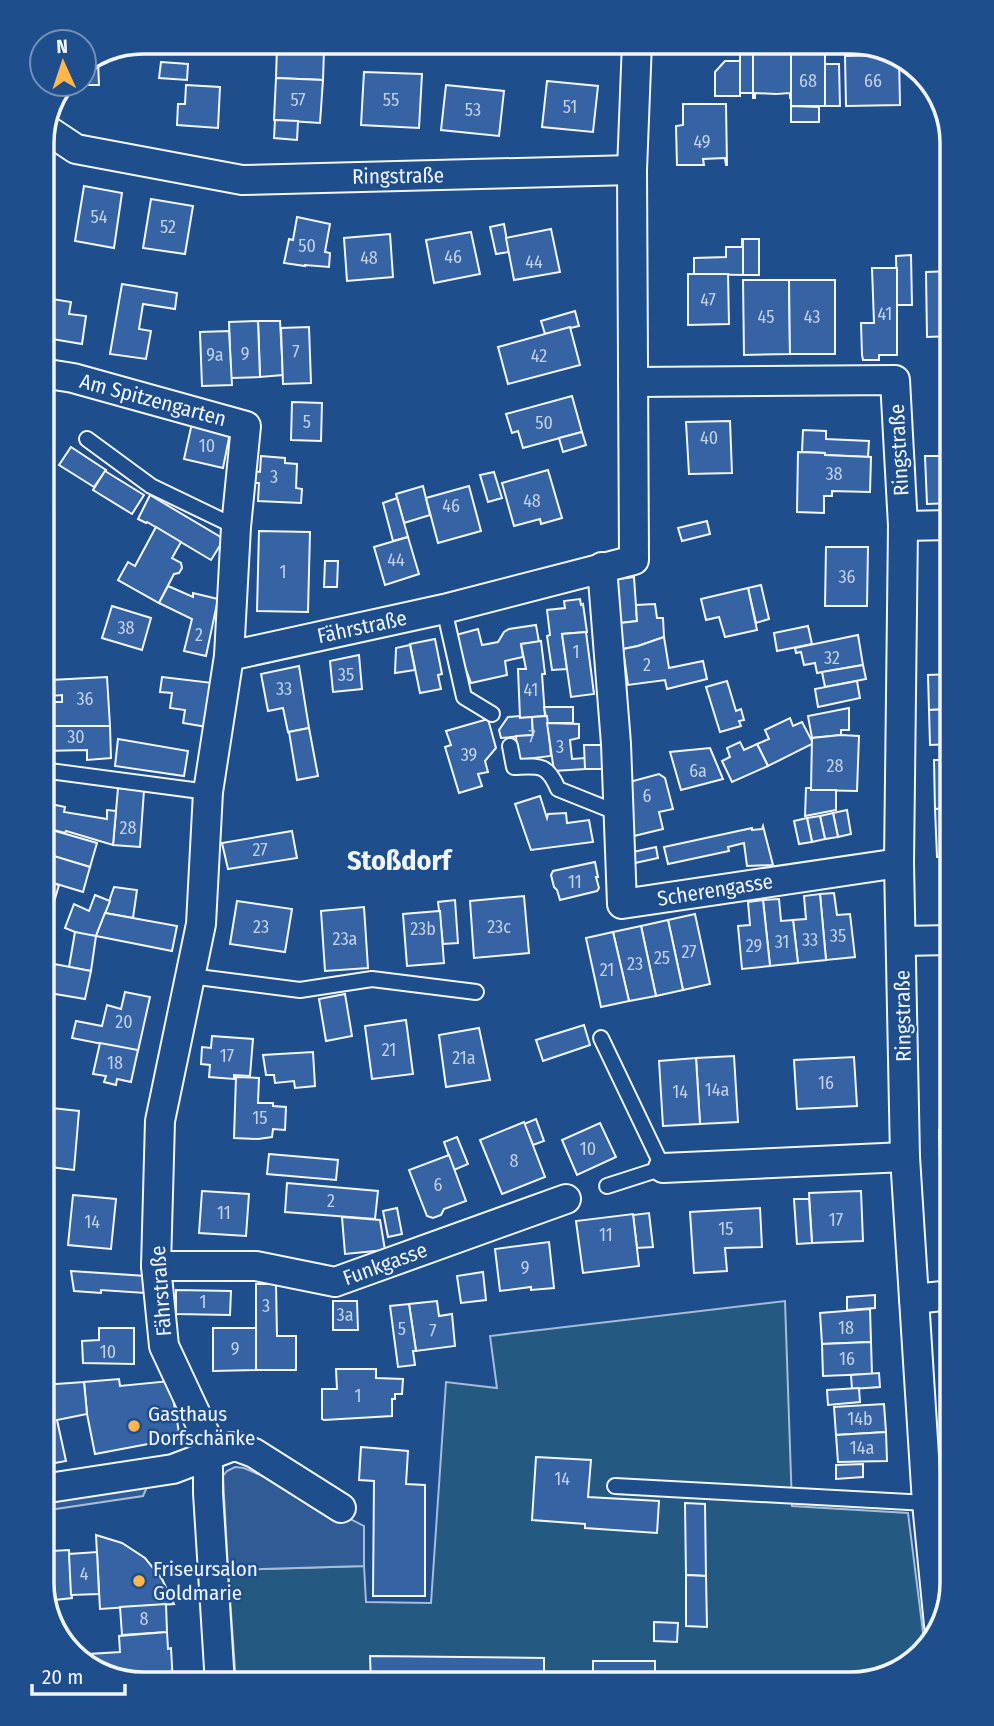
<svg xmlns="http://www.w3.org/2000/svg" width="994" height="1726" font-family="'Fira Sans Condensed',sans-serif">
<rect width="100%" height="100%" fill="#1f4e8c"/>
<polygon fill="#245a82" stroke="#a8bbd7" stroke-width="2" points="785,1301 792,1506 908,1513 925,1648 895,1674 851,1684 236,1684 228,1570 364,1566 366,1602 431,1603 446,1382 497,1388 490,1336"/>
<g fill="#305b95" stroke="#a8bbd7" stroke-width="2">
<polygon points="235,1467 244,1468 288,1487 364,1526 364,1566 228,1570 223,1476 227,1471"/>
<polygon points="148,1485 143,1496 42,1511 42,1501"/>
</g>
<g fill="#3563a3" stroke="#f2f6ff" stroke-width="2">
<polygon points="753,46 791,47 791,98 790,98 790,93 776,94 755,93 755,98 753,98"/>
<polygon points="825,46 825,106 791,106 791,47"/>
<polygon points="277,47 324,50 323,80 276,78"/>
<rect x="740" y="51" width="13" height="42"/>
<polygon points="895,55 899,56 900,105 846,106 845,56"/>
<polygon points="98,60 99,85 71,85 71,84 84,84 84,66"/>
<polygon points="725,61 740,61 740,96 715,96 715,72"/>
<polygon points="161,62 188,64 187,80 159,78"/>
<polygon points="825,64 839,64 840,106 825,106"/>
<polygon points="364,72 422,74 419,128 361,125"/>
<polygon points="922,76 934,90 922,90"/>
<polygon points="276,78 323,80 320,123 274,120"/>
<polygon points="547,81 598,86 593,132 542,127"/>
<polygon points="186,85 220,87 218,128 177,125 178,104 185,104"/>
<polygon points="446,85 504,91 499,136 441,130"/>
<polygon points="683,104 726,104 727,165 726,165 725,158 703,159 704,165 677,165 676,126 683,125"/>
<polygon points="791,106 819,107 819,122 791,122"/>
<polygon points="275,120 298,121 297,140 274,138"/>
<polygon points="84,186 122,193 114,248 75,241"/>
<polygon points="151,199 193,206 185,254 143,248"/>
<polygon points="297,217 330,224 325,252 330,253 329,267 305,265 305,266 284,263 289,239 293,240"/>
<polygon points="504,224 509,252 496,254 490,227"/>
<polygon points="551,229 560,272 514,280 506,238"/>
<polygon points="471,232 480,274 434,283 426,240"/>
<polygon points="390,234 393,277 347,281 344,238"/>
<polygon points="742,239 743,239 743,275 694,274 694,258 726,257 726,247 742,247"/>
<rect x="743" y="239" width="16" height="36"/>
<polygon points="911,255 912,305 897,305 896,256"/>
<polygon points="872,268 897,268 897,355 879,355 879,360 863,360 862,355 861,323 874,323"/>
<polygon points="952,271 952,336 927,337 926,272"/>
<polygon points="688,274 728,274 729,324 688,325"/>
<polygon points="743,280 789,280 790,354 744,355"/>
<polygon points="789,280 835,280 835,354 790,354"/>
<polygon points="122,284 177,293 175,309 143,304 139,329 151,331 146,359 110,354"/>
<polygon points="42,297 52,299 46,338 42,338"/>
<polygon points="52,299 71,302 69,314 86,316 82,344 46,338"/>
<polygon points="575,311 579,326 545,334 541,321"/>
<polygon points="258,321 280,321 283,375 260,377"/>
<polygon points="258,321 260,377 231,378 229,322"/>
<polygon points="309,327 311,383 283,384 281,328"/>
<polygon points="570,327 580,365 508,384 498,347"/>
<polygon points="229,331 232,385 202,386 200,332"/>
<rect x="946" y="367" width="6" height="16"/>
<polygon points="572,396 582,432 523,448 518,431 512,433 506,414"/>
<polygon points="292,402 322,403 321,441 291,440"/>
<polygon points="730,421 732,473 689,474 686,422"/>
<polygon points="192,423 230,433 223,468 184,459"/>
<polygon points="803,430 826,431 826,439 869,441 868,457 825,455 825,453 802,452"/>
<polygon points="582,432 586,445 563,452 559,438"/>
<polygon points="946,445 952,445 952,503 927,504 925,456 947,456"/>
<polygon points="71,447 106,470 94,487 59,465"/>
<polygon points="798,452 825,453 825,455 871,457 870,492 832,491 832,496 824,496 824,513 797,512"/>
<polygon points="261,456 285,458 285,463 297,464 296,488 302,489 301,503 258,501 259,483 251,483 251,471 260,472"/>
<polygon points="548,470 562,518 541,524 540,519 514,526 502,483"/>
<polygon points="105,471 144,495 132,514 93,490"/>
<polygon points="494,472 502,498 488,502 480,475"/>
<polygon points="423,486 430,515 404,523 396,494"/>
<polygon points="469,486 481,531 438,543 426,498"/>
<polygon points="150,495 224,539 211,560 147,522 146,523 138,519"/>
<polygon points="397,498 408,537 393,541 383,503"/>
<polygon points="707,521 710,534 682,541 678,528"/>
<polygon points="156,527 181,542 172,558 181,563 182,568 179,573 174,574 159,603 118,580 128,562 135,566"/>
<polygon points="259,531 310,532 308,612 257,611"/>
<polygon points="408,537 419,574 385,585 374,547"/>
<polygon points="826,547 868,547 867,606 825,606"/>
<polygon points="325,561 338,561 337,587 324,587"/>
<polygon points="634,577 637,621 615,624 612,580"/>
<polygon points="761,585 769,619 756,623 748,588"/>
<polygon points="168,586 193,597 193,593 218,599 206,656 184,651 192,619 159,603"/>
<polygon points="748,588 757,630 725,637 719,617 706,620 701,599"/>
<polygon points="580,599 581,605 583,604 587,632 562,634 567,669 552,670 547,636 550,635 547,610 565,608 564,601"/>
<polygon points="655,604 657,618 663,618 664,637 638,646 623,649 620,623 637,621 636,605"/>
<polygon points="112,606 151,618 142,650 102,638"/>
<polygon points="536,625 539,642 521,644 523,657 505,661 507,675 471,683 465,667 456,635 478,629 482,645 498,642 504,632 509,629"/>
<polygon points="808,626 812,644 777,651 774,633"/>
<polygon points="586,632 594,694 571,697 562,634"/>
<polygon points="858,635 863,665 817,673 815,663 804,665 801,652 796,653 795,648"/>
<polygon points="664,637 669,668 703,661 707,679 667,689 665,680 628,685 623,649 638,646"/>
<polygon points="435,639 442,674 438,675 441,689 420,693 410,644"/>
<polygon points="541,641 545,674 542,674 545,716 520,718 518,669 526,669 521,644"/>
<polygon points="410,645 415,670 395,673 396,648"/>
<polygon points="359,655 362,689 333,692 330,661"/>
<polygon points="863,665 866,679 825,687 822,672"/>
<polygon points="299,666 309,728 288,732 283,708 268,711 261,674"/>
<polygon points="952,674 952,709 929,710 928,675"/>
<polygon points="107,677 110,726 54,726 54,702 62,702 62,695 52,696 51,680"/>
<polygon points="162,677 213,683 207,727 183,723 185,710 170,708 172,693 160,692"/>
<polygon points="727,681 736,711 741,709 744,720 739,721 741,726 720,732 706,687"/>
<polygon points="857,681 860,698 818,707 815,689"/>
<rect x="42" y="702" width="12" height="24"/>
<polygon points="544,707 573,707 573,723 547,723"/>
<polygon points="849,708 849,730 841,730 841,735 812,738 808,716"/>
<polygon points="952,709 952,744 930,745 929,710"/>
<polygon points="520,716 520,718 532,717 533,735 501,738 499,730 508,717"/>
<polygon points="547,716 551,756 518,760 516,736 533,735 532,717"/>
<polygon points="790,718 793,726 802,722 812,741 812,744 768,766 757,744 769,739 765,730"/>
<polygon points="488,719 496,748 485,761 488,772 478,774 482,786 459,793 445,747 451,745 446,731"/>
<polygon points="547,723 579,724 579,738 570,740 572,759 585,758 585,769 554,771"/>
<polygon points="42,726 110,726 111,758 87,760 87,750 43,751"/>
<polygon points="309,728 318,776 297,780 289,732"/>
<polygon points="841,735 859,736 857,791 811,790 812,738"/>
<polygon points="118,739 188,751 184,776 115,766"/>
<polygon points="740,742 744,750 757,744 768,766 732,782 722,761 730,757 727,748"/>
<polygon points="584,745 606,745 607,769 585,769"/>
<polygon points="710,748 723,779 681,790 670,752"/>
<polygon points="934,760 952,760 952,808 935,809"/>
<polygon points="659,774 665,778 673,809 659,812 663,829 634,836 622,784"/>
<polygon points="118,788 144,790 140,847 113,845"/>
<polygon points="806,788 811,788 811,790 836,790 836,810 805,816"/>
<polygon points="540,796 547,818 548,814 566,813 567,823 589,820 593,842 531,850 515,804"/>
<polygon points="42,802 65,807 64,812 107,819 107,810 116,811 113,845 66,831 65,833 42,827"/>
<polygon points="952,808 952,857 937,857 935,809"/>
<polygon points="847,810 851,834 838,837 833,813"/>
<polygon points="833,813 838,837 825,839 820,816"/>
<polygon points="820,816 825,839 812,842 807,818"/>
<polygon points="807,818 812,842 799,844 794,821"/>
<polygon points="763,826 773,865 747,866 744,843 728,847 729,851 668,864 664,847 752,828 752,830 762,829"/>
<polygon points="52,830 97,843 90,867 45,854"/>
<polygon points="292,831 297,858 228,869 222,843"/>
<polygon points="656,847 658,858 635,863 633,852"/>
<polygon points="45,854 54,856 47,881 59,885 52,909 42,906 42,863"/>
<polygon points="54,856 90,867 83,892 47,881"/>
<polygon points="595,862 598,877 596,877 599,888 597,891 560,900 557,890 554,887 551,875 553,871"/>
<polygon points="942,882 952,882 952,923 943,923"/>
<polygon points="114,887 137,890 133,918 105,913"/>
<polygon points="834,893 837,915 850,914 855,957 826,960 820,894"/>
<polygon points="820,894 826,960 798,963 793,920 806,919 804,896"/>
<polygon points="95,895 110,901 96,936 80,934 65,928 74,904 89,911"/>
<polygon points="524,896 529,953 474,958 470,901"/>
<polygon points="779,899 781,921 793,920 798,963 770,966 763,900"/>
<polygon points="455,900 458,943 443,944 438,902"/>
<polygon points="763,900 770,966 742,969 738,926 750,925 748,902"/>
<polygon points="237,901 292,909 285,952 230,944"/>
<polygon points="364,907 368,968 325,971 321,911"/>
<polygon points="439,911 440,911 444,963 407,966 403,914"/>
<polygon points="105,913 177,926 172,951 96,936"/>
<polygon points="695,914 710,984 683,990 668,920"/>
<polygon points="668,920 683,990 656,996 641,926"/>
<polygon points="641,926 656,996 629,1001 613,932"/>
<polygon points="75,932 96,936 91,971 69,967"/>
<polygon points="613,932 629,1001 601,1007 586,938"/>
<polygon points="49,963 91,971 85,999 43,992"/>
<polygon points="941,985 952,985 952,1044 942,1044"/>
<polygon points="125,992 150,997 138,1051 72,1038 76,1021 102,1026 107,1005 121,1009"/>
<polygon points="345,994 352,1036 326,1041 319,999"/>
<polygon points="406,1020 413,1074 372,1079 365,1026"/>
<polygon points="584,1025 590,1045 543,1061 536,1040"/>
<polygon points="479,1028 490,1080 446,1087 439,1035"/>
<polygon points="212,1036 253,1039 250,1076 234,1075 234,1079 209,1077 210,1065 201,1064 202,1047 211,1048"/>
<polygon points="100,1043 138,1050 131,1082 117,1079 116,1085 104,1082 106,1076 93,1074"/>
<polygon points="313,1052 315,1086 295,1088 294,1081 275,1083 274,1075 266,1075 263,1055"/>
<polygon points="734,1056 738,1122 700,1124 696,1058"/>
<polygon points="854,1057 857,1106 797,1109 794,1060"/>
<polygon points="696,1058 700,1124 663,1126 659,1061"/>
<polygon points="236,1077 259,1078 258,1103 273,1103 273,1106 286,1107 285,1130 273,1129 272,1137 258,1139 234,1138"/>
<polygon points="42,1107 79,1111 74,1170 42,1166"/>
<polygon points="536,1119 544,1141 533,1145 524,1124"/>
<polygon points="524,1122 545,1177 502,1194 480,1140"/>
<polygon points="600,1123 616,1157 577,1175 562,1140"/>
<polygon points="939,1130 952,1130 952,1189 941,1189"/>
<polygon points="457,1137 468,1164 454,1170 444,1142"/>
<polygon points="269,1154 338,1160 336,1180 267,1174"/>
<polygon points="449,1155 466,1201 444,1209 441,1215 433,1218 427,1216 409,1170"/>
<polygon points="287,1183 378,1191 375,1219 285,1212"/>
<polygon points="202,1191 249,1194 246,1236 199,1233"/>
<polygon points="861,1191 863,1241 812,1243 809,1193"/>
<polygon points="73,1195 116,1199 111,1249 68,1245"/>
<polygon points="794,1199 809,1199 812,1243 797,1244"/>
<polygon points="397,1208 402,1234 388,1237 383,1211"/>
<polygon points="760,1208 762,1247 725,1248 727,1271 694,1273 690,1212"/>
<polygon points="649,1213 653,1247 637,1248 633,1215"/>
<polygon points="633,1214 639,1266 583,1273 576,1221"/>
<polygon points="342,1217 380,1220 385,1250 345,1254"/>
<polygon points="549,1242 554,1288 531,1290 531,1287 500,1291 495,1249"/>
<polygon points="71,1271 146,1276 145,1293 101,1290 101,1293 74,1291"/>
<polygon points="483,1272 486,1300 461,1303 457,1276"/>
<polygon points="256,1284 276,1284 277,1336 296,1336 296,1370 256,1370"/>
<polygon points="176,1290 231,1291 230,1315 176,1314"/>
<polygon points="875,1295 875,1308 847,1310 847,1297"/>
<polygon points="333,1301 357,1301 358,1330 333,1330"/>
<polygon points="437,1301 439,1316 452,1314 455,1346 416,1351 409,1304"/>
<polygon points="409,1304 416,1351 413,1351 415,1365 398,1367 390,1306"/>
<polygon points="870,1309 871,1342 822,1344 820,1313"/>
<polygon points="99,1328 134,1328 134,1364 83,1363 82,1341 99,1340"/>
<polygon points="213,1328 256,1328 256,1370 213,1371"/>
<polygon points="871,1342 872,1374 823,1376 822,1344"/>
<polygon points="947,1349 952,1349 952,1366 949,1366"/>
<polygon points="336,1369 376,1369 376,1378 403,1379 402,1394 395,1394 395,1399 392,1399 392,1416 324,1420 322,1419 322,1389 337,1389"/>
<polygon points="879,1373 880,1387 852,1389 851,1375"/>
<polygon points="119,1379 120,1386 170,1381 180,1438 95,1454 87,1414 84,1382"/>
<polygon points="84,1382 87,1414 57,1420 66,1461 44,1465 42,1454 42,1385"/>
<polygon points="859,1388 860,1402 828,1405 827,1390"/>
<polygon points="884,1404 886,1432 836,1435 834,1407"/>
<polygon points="886,1432 887,1461 838,1462 836,1435"/>
<polygon points="361,1447 408,1451 406,1484 425,1485 425,1596 373,1596 374,1481 359,1480"/>
<polygon points="536,1457 591,1460 588,1497 659,1501 657,1533 585,1528 585,1524 532,1520"/>
<polygon points="863,1464 863,1477 836,1479 836,1465"/>
<polygon points="685,1503 705,1504 706,1576 686,1575"/>
<polygon points="96,1535 122,1543 145,1558 162,1579 174,1604 100,1609"/>
<polygon points="52,1548 52,1551 69,1550 72,1598 55,1600 57,1630 55,1630 52,1627 42,1583 42,1549"/>
<polygon points="97,1552 99,1594 71,1595 69,1554"/>
<polygon points="686,1575 706,1576 707,1627 686,1626"/>
<polygon points="166,1604 167,1632 122,1635 120,1607"/>
<polygon points="654,1622 678,1623 677,1642 654,1641"/>
<polygon points="167,1632 168,1649 171,1648 173,1684 137,1684 90,1668 89,1654 120,1652 119,1636"/>
<polygon points="370,1656 544,1658 544,1684 371,1684"/>
<rect x="593" y="1661" width="62" height="23"/>
</g>
<g fill="none" stroke-linecap="round" stroke-linejoin="round">
<g stroke="#f2f6ff" stroke-width="18">
<g id="service">
<polyline points="87,439 151,486 236,527"/>
<polyline points="444,609 464,697 492,714"/>
<path d="M510 746 514 767C539 766 547 763 558 789L618 813"/>
<polyline points="42,770 208,792"/>
<polyline points="190,976 300,990 372,979 476,992"/>
<polyline points="601,1038 663,1168 607,1186"/>
<polyline points="615,1486 927,1503"/>
</g>
</g>
<g stroke="#f2f6ff" stroke-width="32">
<g id="minor">
<polyline points="46,129 76,149 242,180 632,170"/>
<polyline points="42,373 73,378 246,426 236,527 229,656"/>
<polyline points="633,382 895,380 903,526 899,863 905,1157 927,1503 939,1625"/>
<polyline points="903,526 952,525"/>
<polyline points="602,567 616,744 622,904 899,863"/>
<polyline points="901,941 952,940"/>
<polyline points="663,1168 905,1157"/>
<polyline points="156,1266 256,1266 335,1282 566,1199"/>
<polyline points="914,1299 952,1295"/>
<polyline points="42,1489 173,1469 231,1447 238,1447 254,1453 341,1508"/>
<polyline points="220,1684 208,1493 208,1455 206,1436 164,1346 156,1266 160,1121 201,924 208,792 229,656 444,609 634,560 632,170 637,42"/>
</g>
</g>
<use href="#service" stroke="#1f4e8c" stroke-width="14"/>
<use href="#minor" stroke="#1f4e8c" stroke-width="28"/>
</g>
<g fill="#ffb74d" stroke="#1f4e8c" stroke-width="2.5">
<circle cx="134" cy="1426" r="7"/>
<circle cx="139" cy="1581" r="7"/>
</g>
<g text-anchor="middle" dominant-baseline="central" stroke-width="5" stroke-linejoin="round" paint-order="stroke">
<g font-size="18" fill="#c3d1e8">
<text x="808" y="81">68</text>
<text x="873" y="81">66</text>
<text x="298" y="100">57</text>
<text x="391" y="100">55</text>
<text x="570" y="107">51</text>
<text x="473" y="110">53</text>
<text x="702" y="142">49</text>
<text x="99" y="217">54</text>
<text x="168" y="227">52</text>
<text x="307" y="246">50</text>
<text x="453" y="257">46</text>
<text x="369" y="258">48</text>
<text x="534" y="262">44</text>
<text x="708" y="300">47</text>
<text x="885" y="314">41</text>
<text x="766" y="317">45</text>
<text x="812" y="317">43</text>
<text x="296" y="352">7</text>
<text x="245" y="354">9</text>
<text x="215" y="355">9a</text>
<text x="539" y="356">42</text>
<text x="307" y="422">5</text>
<text x="544" y="423">50</text>
<text x="709" y="438">40</text>
<text x="207" y="446">10</text>
<text x="834" y="474">38</text>
<text x="274" y="477">3</text>
<text x="532" y="501">48</text>
<text x="451" y="506">46</text>
<text x="396" y="560">44</text>
<text x="283" y="572">1</text>
<text x="847" y="577">36</text>
<text x="126" y="628">38</text>
<text x="199" y="635">2</text>
<text x="576" y="652">1</text>
<text x="832" y="658">32</text>
<text x="647" y="665">2</text>
<text x="346" y="675">35</text>
<text x="284" y="689">33</text>
<text x="531" y="690">41</text>
<text x="85" y="699">36</text>
<text x="76" y="737">30</text>
<text x="532" y="737">7</text>
<text x="560" y="747">3</text>
<text x="469" y="755">39</text>
<text x="835" y="766">28</text>
<text x="698" y="771">6a</text>
<text x="647" y="796">6</text>
<text x="128" y="828">28</text>
<text x="260" y="850">27</text>
<text x="575" y="882">11</text>
<text x="261" y="927">23</text>
<text x="499" y="927">23c</text>
<text x="423" y="929">23b</text>
<text x="838" y="936">35</text>
<text x="345" y="939">23a</text>
<text x="810" y="940">33</text>
<text x="782" y="942">31</text>
<text x="754" y="946">29</text>
<text x="689" y="952">27</text>
<text x="662" y="958">25</text>
<text x="635" y="964">23</text>
<text x="607" y="970">21</text>
<text x="124" y="1022">20</text>
<text x="389" y="1050">21</text>
<text x="227" y="1056">17</text>
<text x="464" y="1058">21a</text>
<text x="115" y="1063">18</text>
<text x="826" y="1083">16</text>
<text x="717" y="1090">14a</text>
<text x="680" y="1092">14</text>
<text x="260" y="1118">15</text>
<text x="588" y="1149">10</text>
<text x="514" y="1161">8</text>
<text x="438" y="1185">6</text>
<text x="331" y="1201">2</text>
<text x="224" y="1213">11</text>
<text x="836" y="1220">17</text>
<text x="92" y="1222">14</text>
<text x="726" y="1229">15</text>
<text x="606" y="1235">11</text>
<text x="525" y="1268">9</text>
<text x="203" y="1302">1</text>
<text x="266" y="1306">3</text>
<text x="345" y="1315">3a</text>
<text x="846" y="1328">18</text>
<text x="402" y="1329">5</text>
<text x="433" y="1331">7</text>
<text x="235" y="1349">9</text>
<text x="108" y="1352">10</text>
<text x="847" y="1359">16</text>
<text x="358" y="1396">1</text>
<text x="860" y="1419">14b</text>
<text x="862" y="1448">14a</text>
<text x="562" y="1479">14</text>
<text x="84" y="1574">4</text>
<text x="144" y="1619">8</text>
</g>
<g font-size="21" fill="#f2f6ff" stroke="#1f4e8c">
<text transform="translate(398 176) rotate(-1)">Ringstraße</text>
<text transform="translate(153 400) rotate(15)">Am Spitzengarten</text>
<text transform="translate(899 450) rotate(-93)">Ringstraße</text>
<text transform="translate(362 627) rotate(-12)">Fährstraße</text>
<text transform="translate(715 890) rotate(-9)">Scherengasse</text>
<text transform="translate(903 1016) rotate(-91)">Ringstraße</text>
<text transform="translate(385 1264) rotate(-20)">Funkgasse</text>
<text transform="translate(161 1291) rotate(-94)">Fährstraße</text>
</g>
<g font-size="21" fill="#f2f6ff" stroke="#1f4e8c" text-anchor="start">
<text x="148" y="1414">Gasthaus<tspan x="148" dy="24">Dorfschänke</tspan></text>
<text x="153" y="1569">Friseursalon<tspan x="153" dy="24">Goldmarie</tspan></text>
</g>
<g font-size="28" font-weight="bold" fill="#f2f6ff" stroke="#1f4e8c">
<text x="399" y="860">Stoßdorf</text>
</g>
</g>
<path d="M0 0H994V1726H0ZM143 54H851A89 89 0 0 1 940 143V1583A89 89 0 0 1 851 1672H143A89 89 0 0 1 54 1583V143A89 89 0 0 1 143 54Z" fill="#1f4e8c" fill-rule="evenodd"/>
<path fill="none" stroke="#f2f6ff" stroke-width="3.5" d="M143 54H851A89 89 0 0 1 940 143V1583A89 89 0 0 1 851 1672H143A89 89 0 0 1 54 1583V143A89 89 0 0 1 143 54Z"/>
<g transform="translate(63 63) rotate(357)"><circle r="33" fill="#1f4e8c" stroke="#7391ba" stroke-width="2"/>
<path d="M0-5L12 26L0 18L-12 26Z" fill="#ffb74d"/>
<text y="-10" font-size="19" font-weight="bold" text-anchor="middle" fill="#f2f6ff">N</text>
</g>
<path d="M32 1684v10h93v-10" fill="none" stroke="#f2f6ff" stroke-width="3.5"/>
<text x="42" y="1684" font-size="21" fill="#f2f6ff" stroke="#1f4e8c" stroke-width="5" paint-order="stroke">20 m</text>
</svg>
